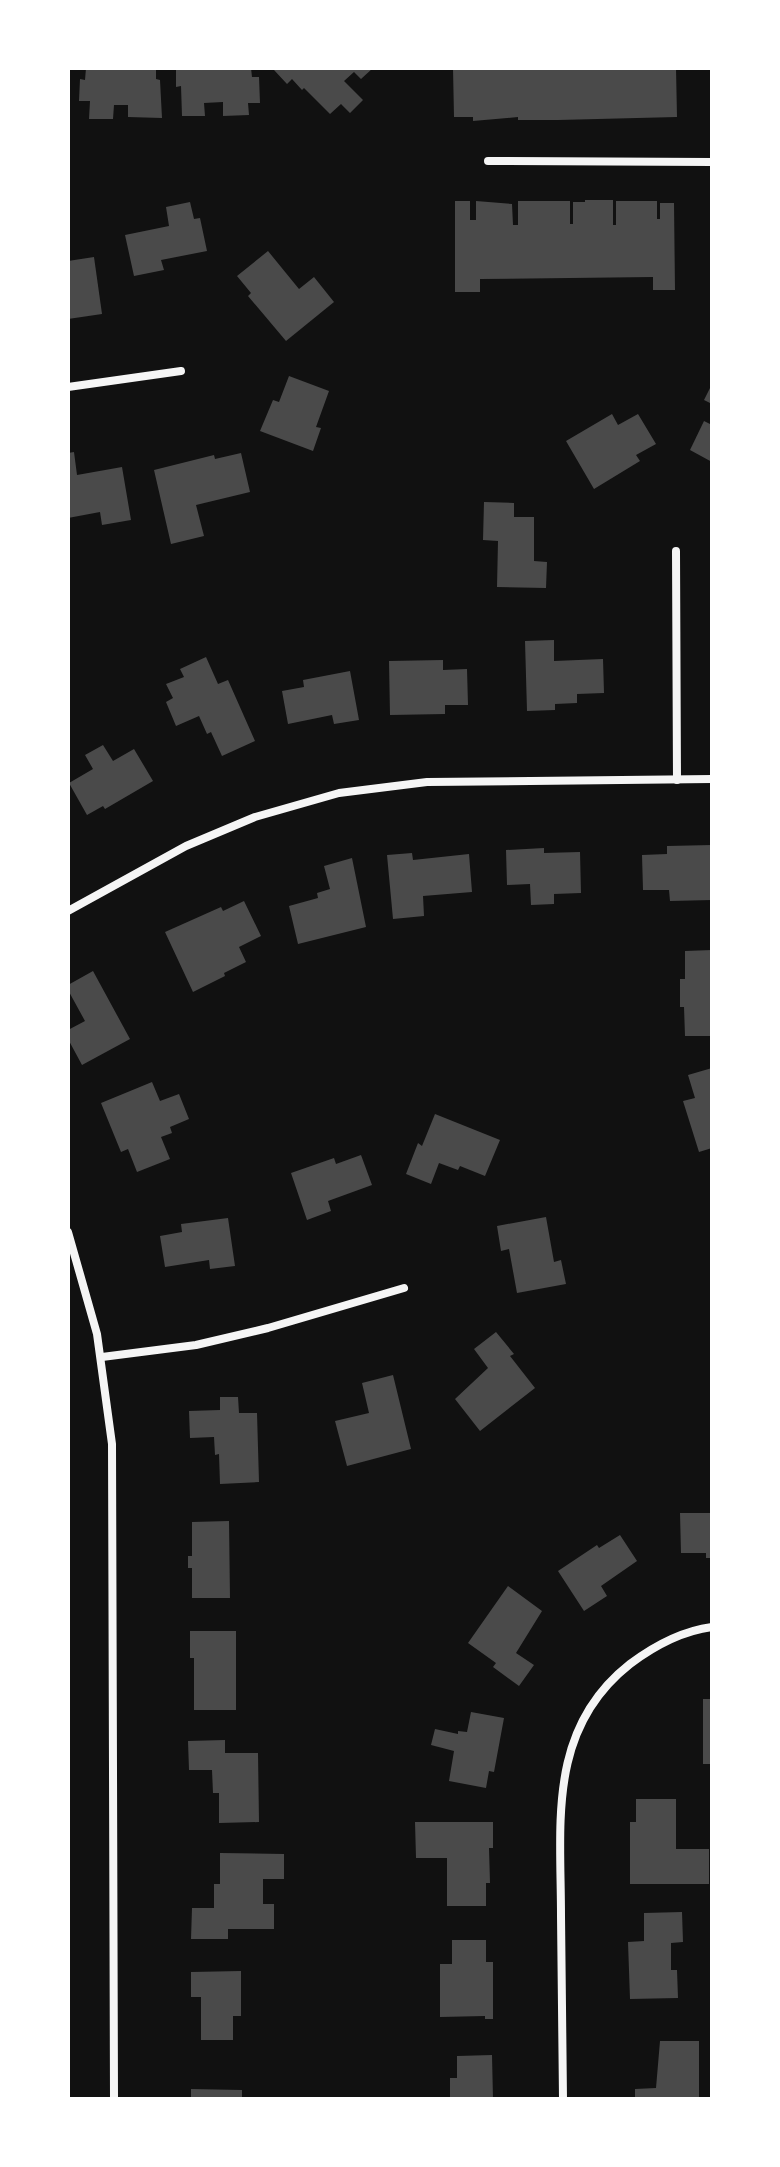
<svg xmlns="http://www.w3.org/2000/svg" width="780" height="2167" font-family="Jost,sans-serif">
<rect width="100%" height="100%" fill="#111"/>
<g fill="#4a4a4a">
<polygon points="86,68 156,69 156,79 160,80 162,118 128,117 128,105 114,105 113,119 89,119 90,101 79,101 80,79 85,80"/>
<polygon points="176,68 251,68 252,77 259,77 260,103 248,103 249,115 223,116 223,102 204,103 205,116 182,116 181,86 176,87"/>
<polygon points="275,68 373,68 361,79 354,72 344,81 363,100 350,113 341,104 330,114 304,88 302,90 292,79 287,84 274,70"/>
<polygon points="453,68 676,68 677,117 558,120 518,120 518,117 473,121 473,117 454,117"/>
<polygon points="585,200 613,200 613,225 616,225 616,201 657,201 657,219 660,219 660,203 674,203 675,290 653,290 653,277 480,279 480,292 455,292 455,201 470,201 470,220 476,220 476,201 512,204 513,225 518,225 518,201 570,201 570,224 573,224 573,202 585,202"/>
<polygon points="190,202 194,219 200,218 207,251 161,260 164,270 134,276 125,235 169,226 166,207"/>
<polygon points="268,251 299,289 314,277 334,302 286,341 248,296 251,293 237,276"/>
<polygon points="94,257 102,314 68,319 68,261"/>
<polygon points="289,376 329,391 316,427 321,428 313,451 260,431 273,400 279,402"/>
<polygon points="712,384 712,404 704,400"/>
<polygon points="612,414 618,425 638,414 656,444 636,455 640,461 594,489 566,441"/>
<polygon points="704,421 712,425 712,462 690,450"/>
<polygon points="74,452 77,475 122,467 131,520 102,525 100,512 68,518 68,453"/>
<polygon points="241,453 250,492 196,505 204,536 171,544 154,470 214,455 215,459"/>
<polygon points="484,502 514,503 514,517 534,517 534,561 547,562 546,588 497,587 498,541 483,540"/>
<polygon points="554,640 554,661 603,659 604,693 577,694 577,703 555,704 555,710 527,711 525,641"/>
<polygon points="206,657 218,684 228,680 255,741 222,756 211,732 207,734 199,716 176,726 166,702 173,698 166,684 184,677 180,669"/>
<polygon points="443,660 443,670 467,669 468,705 445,705 445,714 390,715 389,661"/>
<polygon points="350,671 359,720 334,724 332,715 288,724 282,691 304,687 303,680"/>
<polygon points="103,745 113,761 134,749 153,781 105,809 103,806 87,815 69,783 93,769 85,755"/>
<polygon points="712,845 712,900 670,901 669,890 643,890 642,855 667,854 667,846"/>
<polygon points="544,848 544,853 580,852 581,893 554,894 554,904 531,905 530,884 507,885 506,850"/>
<polygon points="412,853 413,860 469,854 472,892 423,896 424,916 393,919 387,855"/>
<polygon points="352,858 366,927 298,944 289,906 318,898 317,893 330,889 324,866"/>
<polygon points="244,901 261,936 239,947 246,962 224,973 225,976 193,992 165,932 221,907 223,911"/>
<polygon points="712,950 712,1036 685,1036 684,1007 680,1007 680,979 685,979 685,951"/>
<polygon points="93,971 130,1039 82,1065 68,1039 68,1030 85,1021 68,990 68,985"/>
<polygon points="712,1068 712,1148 699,1152 683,1101 695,1098 688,1075"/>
<polygon points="152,1082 160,1101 179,1094 189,1119 170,1127 172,1133 161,1137 170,1159 137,1172 128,1149 121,1152 101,1103"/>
<polygon points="435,1114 500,1140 485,1176 460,1166 458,1170 439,1163 431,1184 406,1174 418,1143 422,1146"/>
<polygon points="361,1155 372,1185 328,1201 331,1211 307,1220 291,1173 334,1158 336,1164"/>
<polygon points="546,1217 554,1262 561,1260 566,1284 517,1293 509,1249 501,1251 497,1226"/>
<polygon points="228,1218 235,1266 210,1269 209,1260 165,1267 160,1236 182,1232 181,1224"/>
<polygon points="496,1332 514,1354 510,1356 535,1388 480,1431 455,1399 488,1368 474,1349"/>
<polygon points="393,1375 411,1449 347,1466 335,1421 369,1413 362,1383"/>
<polygon points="220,1397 238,1397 239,1413 257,1413 259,1482 220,1484 219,1454 215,1455 214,1437 190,1438 189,1411 220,1410"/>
<polygon points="680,1513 712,1513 712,1558 706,1558 706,1553 681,1553"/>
<polygon points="229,1521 230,1598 192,1598 192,1568 188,1568 188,1556 192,1556 192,1522"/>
<polygon points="620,1535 637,1561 601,1586 607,1596 584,1611 558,1571 597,1545 599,1548"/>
<polygon points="508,1586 542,1611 516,1653 534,1665 519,1686 493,1667 496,1663 468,1643"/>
<polygon points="190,1631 236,1631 236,1710 194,1710 194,1658 190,1658"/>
<rect x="703" y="1699" width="9" height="65"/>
<polygon points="471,1712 504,1718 494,1772 489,1771 486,1788 449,1781 454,1751 431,1745 435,1729 458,1734 458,1731 467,1732"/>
<polygon points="225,1740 225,1753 258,1753 259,1822 219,1823 219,1793 213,1793 212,1770 189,1770 188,1741"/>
<polygon points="636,1799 676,1799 676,1849 709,1849 709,1884 630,1884 630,1822 636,1822"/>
<polygon points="415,1822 493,1822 493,1848 489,1848 490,1883 486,1883 486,1906 447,1906 447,1858 416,1858"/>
<polygon points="220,1853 284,1854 284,1879 263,1879 263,1904 274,1904 274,1929 228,1929 228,1939 191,1939 192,1908 214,1908 214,1884 220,1884"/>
<polygon points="682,1912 683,1942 671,1943 671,1970 677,1970 678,1998 630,1999 628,1942 644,1941 644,1913"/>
<polygon points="452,1940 486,1940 486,1962 493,1962 493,2019 485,2019 485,2016 440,2017 440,1964 452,1964"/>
<polygon points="241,1971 241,2016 233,2016 233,2040 201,2040 201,1997 191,1997 191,1972"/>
<polygon points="660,2041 699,2041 699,2099 635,2099 635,2089 656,2088"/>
<polygon points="492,2055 493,2099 450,2099 450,2078 457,2078 457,2056"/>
<polygon points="191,2089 242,2090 242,2099 191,2099"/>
</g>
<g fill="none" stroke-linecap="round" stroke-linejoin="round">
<g stroke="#f5f5f5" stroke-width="8">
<polyline points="488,161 712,162"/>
<polyline points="68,387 181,371"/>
<polyline points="676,551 677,780"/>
<polyline points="68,911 186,846 255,817 339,793 427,782 712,779"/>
<polyline points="68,1232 97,1334 112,1444 114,2099"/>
<polyline points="102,1357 196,1345 268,1328 404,1288"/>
<path d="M563 2099C562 2038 562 1977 561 1916 561 1823 547 1729 630 1664 654 1646 682 1631 712 1627"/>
</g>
</g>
<rect width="780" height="2167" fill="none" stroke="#ffffff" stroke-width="140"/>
</svg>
